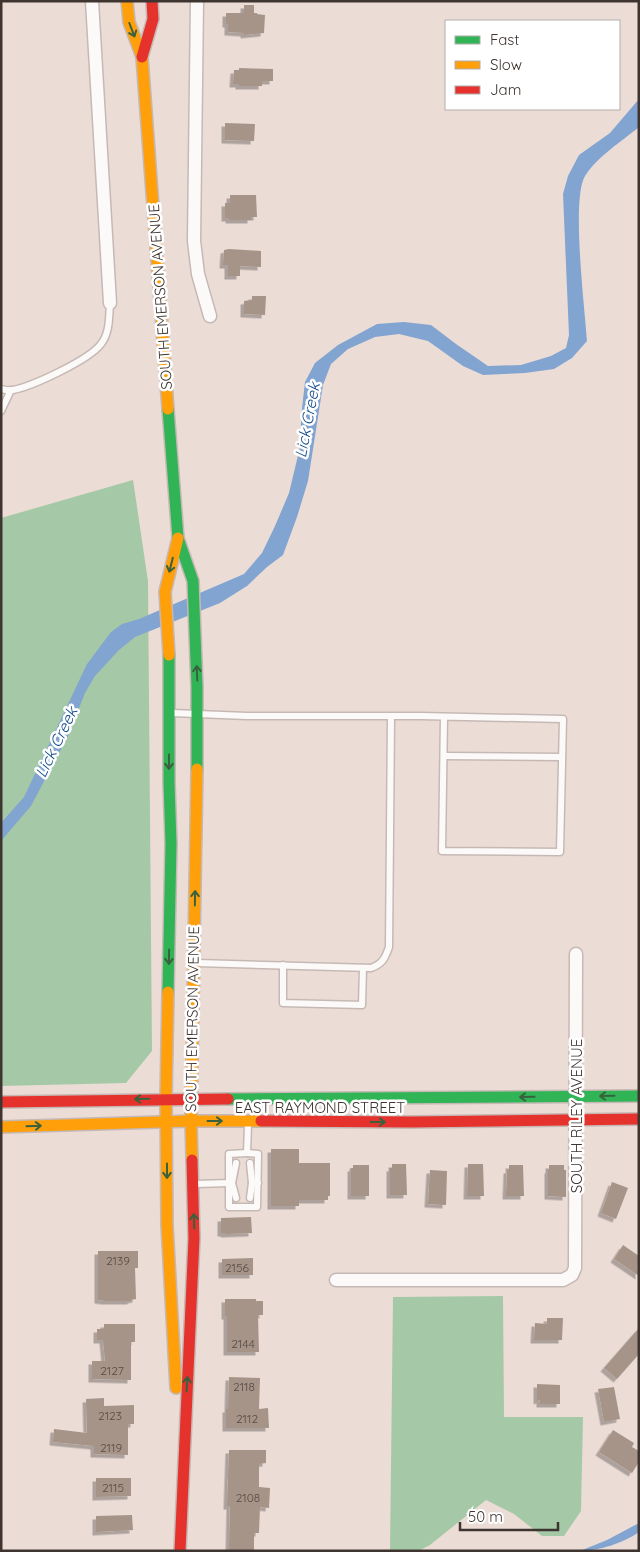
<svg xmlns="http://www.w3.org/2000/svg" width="640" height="1552" font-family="Quicksand,sans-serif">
<defs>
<filter id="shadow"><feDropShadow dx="-3.5" dy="3.5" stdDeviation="0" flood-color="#0004"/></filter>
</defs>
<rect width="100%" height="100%" fill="#ecdcd6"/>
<g fill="#a5c9a6">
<polygon points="133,480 148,581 152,1051 126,1083 1,1086 1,518"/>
<polygon points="503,1296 504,1417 583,1417 581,1511 564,1536 542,1536 514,1514 486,1500 430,1545 418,1551 390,1551 393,1297"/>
</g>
<g fill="#82a4d1">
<path d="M639 99V127C622 141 597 157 585 176 571 199 585 309 587 341L572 358 554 369 525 373 483 375 463 366 428 341 399 334 375 337 348 349 331 364 323 385 308 481 297 517 283 555 267 567 247 586 220 603 135 637 119 650 95 676 85 693 68 736 31 806 1 841V823L24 797 87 664 111 632 122 624 139 619 244 574 262 553 275 526 289 493 301 443V417L305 382 315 363 338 345 377 324 404 322 431 325 456 344 488 366 521 365 551 356 566 348 569 335 563 194 568 176 579 155 610 133Z"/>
<path d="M639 1523V1532C624 1543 598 1551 580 1551L607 1540Z"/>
</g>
<g fill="#a59487" filter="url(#shadow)">
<polygon points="244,5 254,5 254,13 257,13 257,14 265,15 264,33 244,35 244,33 228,32 228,24 226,24 226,13 244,13"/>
<polygon points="239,68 273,69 273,81 262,81 262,86 239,86 239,84 233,84 234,70 239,70"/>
<polygon points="225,123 255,124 254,141 225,140"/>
<polygon points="230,195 256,195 257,217 251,217 251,220 229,220 229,218 225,218 225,203 230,203"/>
<polygon points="229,249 261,251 261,267 240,266 240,276 228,276 228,265 223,265 224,250"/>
<polygon points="252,296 266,296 265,315 244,314 244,301 252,300"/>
<polygon points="271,1149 299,1149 299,1163 330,1163 330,1196 328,1196 328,1200 299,1200 299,1206 271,1206"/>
<polygon points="392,1164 406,1164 407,1195 390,1195 390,1168 392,1168"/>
<polygon points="468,1164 483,1164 484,1196 467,1196"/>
<polygon points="353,1165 369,1165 369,1196 351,1196 351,1168 353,1168"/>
<polygon points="509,1165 523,1165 524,1196 506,1196 507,1170 509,1170"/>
<polygon points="549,1165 564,1165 564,1170 566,1170 566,1197 548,1196 548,1170 549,1170"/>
<polygon points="430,1170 447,1171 446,1205 428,1204"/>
<polygon points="612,1182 628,1188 616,1219 601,1213"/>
<polygon points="251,1217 252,1233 225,1234 224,1233 221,1233 221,1218"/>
<polygon points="623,1245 639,1256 639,1276 614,1259"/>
<polygon points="98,1251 138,1251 138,1268 135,1268 136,1299 131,1300 131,1301 105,1301 98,1300"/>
<polygon points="253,1258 253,1275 222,1275 222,1259"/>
<polygon points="225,1299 256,1299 256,1301 263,1301 263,1315 258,1315 259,1352 227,1352 227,1316 225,1316"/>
<polygon points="547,1318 563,1318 562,1340 534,1340 535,1323 547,1324"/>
<polygon points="104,1324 135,1324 135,1342 131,1342 131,1380 92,1379 92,1361 105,1361 103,1340 97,1340 97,1329 104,1329"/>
<polygon points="639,1328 639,1354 617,1379 604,1368"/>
<polygon points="229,1377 260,1378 259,1409 268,1408 269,1428 226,1428 226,1409 228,1409"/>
<polygon points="537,1384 560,1385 560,1404 540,1404 540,1400 537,1401"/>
<polygon points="614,1387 620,1419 604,1422 598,1389"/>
<polygon points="104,1398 104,1406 134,1405 134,1424 128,1424 128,1455 94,1454 94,1446 53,1442 54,1429 87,1433 86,1399"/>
<polygon points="613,1430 634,1443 632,1447 639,1451 639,1462 632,1473 599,1452"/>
<polygon points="229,1450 266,1450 266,1463 259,1464 259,1487 270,1488 269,1508 260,1507 259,1533 254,1533 254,1551 229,1551 230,1506 227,1506"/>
<polygon points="96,1478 131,1478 131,1496 96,1497"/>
<polygon points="132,1515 133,1530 96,1532 96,1516"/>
</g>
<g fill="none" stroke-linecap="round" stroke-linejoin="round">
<g stroke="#c6b9b5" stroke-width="9">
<g id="lane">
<path d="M1 389C5 390 9 391 13 390 33 386 89 360 101 344 110 333 109 316 110 303"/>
<polyline points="1,411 11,390"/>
<polyline points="172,713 247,716 421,716 563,719 560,852 442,851 444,717"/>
<polyline points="444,756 562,757"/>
<path d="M197 963 371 968C382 964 385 959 389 947L391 717"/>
<polyline points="283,965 283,1003 362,1005 363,968"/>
<polyline points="250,1163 252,1183"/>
<polyline points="229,1183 229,1207 257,1207 258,1154 247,1153"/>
<polyline points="230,1183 232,1183 236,1198"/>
<polyline points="232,1183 236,1163"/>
<polyline points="196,1184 229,1183 229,1154 247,1153 248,1124"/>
<polyline points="250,1198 252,1183 258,1183"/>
</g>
</g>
<g stroke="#c6b9b5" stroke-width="15">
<g id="street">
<polyline points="92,1 110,303"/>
<polyline points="197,1 194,241 198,274 210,316"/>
<polyline points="336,1280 563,1280 572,1275 575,1268 576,954"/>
</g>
</g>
<g stroke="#c6b9b5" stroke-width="14">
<g id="fast">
<polyline points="168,409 178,538 193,581 197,687 197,769"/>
<polyline points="168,992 171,844 169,782 169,655"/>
<polyline points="228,1099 639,1096"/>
</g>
</g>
<g stroke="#c6b9b5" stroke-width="14">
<g id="slow">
<polyline points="127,1 129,22 142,57 168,409"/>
<polyline points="169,655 165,592 178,538"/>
<polyline points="168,992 166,1099 167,1225 176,1388"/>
<polyline points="1,1127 191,1121 261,1121"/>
<polyline points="192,1160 191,1121 197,769"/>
</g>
</g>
<g stroke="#c6b9b5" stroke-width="14">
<g id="jam">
<polyline points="142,57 153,19 152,1"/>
<polyline points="1,1102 228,1099"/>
<polyline points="261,1121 411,1122 639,1119"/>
<polyline points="180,1551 194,1238 192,1160"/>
</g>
</g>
<use href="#lane" stroke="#fcfaf9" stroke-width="6"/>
<use href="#street" stroke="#fcfaf9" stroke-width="12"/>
<use href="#fast" stroke="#30b455" stroke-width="11"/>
<use href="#slow" stroke="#ff9f0a" stroke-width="11"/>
<use href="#jam" stroke="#e5322d" stroke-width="11"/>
</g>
<defs><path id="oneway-shaft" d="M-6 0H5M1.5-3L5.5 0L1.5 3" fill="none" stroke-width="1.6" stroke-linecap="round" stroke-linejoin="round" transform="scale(1.25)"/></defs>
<g stroke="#39613d">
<use href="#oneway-shaft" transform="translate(132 30) rotate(69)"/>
<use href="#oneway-shaft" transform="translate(171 565) rotate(104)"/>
<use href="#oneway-shaft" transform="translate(197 673) rotate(-92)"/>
<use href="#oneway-shaft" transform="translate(169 762) rotate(90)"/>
<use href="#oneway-shaft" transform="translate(195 898) rotate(-89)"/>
<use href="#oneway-shaft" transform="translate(169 957) rotate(91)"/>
<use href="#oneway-shaft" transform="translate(607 1096) rotate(179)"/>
<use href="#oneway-shaft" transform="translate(527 1097) rotate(179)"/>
<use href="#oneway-shaft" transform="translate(142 1099) rotate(179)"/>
<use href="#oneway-shaft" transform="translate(215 1121)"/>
<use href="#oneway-shaft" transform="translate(378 1122)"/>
<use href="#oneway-shaft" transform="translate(34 1126) rotate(-2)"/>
<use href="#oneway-shaft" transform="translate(167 1171) rotate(90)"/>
<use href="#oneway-shaft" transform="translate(194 1221) rotate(-92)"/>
<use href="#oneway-shaft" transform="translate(187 1384) rotate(-87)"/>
</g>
<g text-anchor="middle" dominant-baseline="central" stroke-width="5" stroke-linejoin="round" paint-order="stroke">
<g font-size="12" fill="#584c46">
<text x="118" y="1260">2139</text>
<text x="237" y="1267">2156</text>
<text x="243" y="1343">2144</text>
<text x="112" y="1370">2127</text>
<text x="244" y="1386">2118</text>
<text x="110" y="1415">2123</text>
<text x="247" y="1418">2112</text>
<text x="111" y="1447">2119</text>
<text x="113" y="1487">2115</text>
<text x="248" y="1497">2108</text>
</g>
<g font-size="15" fill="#3e3430" stroke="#fff">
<text transform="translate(160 297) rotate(-94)">SOUTH EMERSON AVENUE</text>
<text transform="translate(192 1019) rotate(-89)">SOUTH EMERSON AVENUE</text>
<text x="320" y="1107">EAST RAYMOND STREET</text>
<text transform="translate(576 1116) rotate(-90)">SOUTH RILEY AVENUE</text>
</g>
<g font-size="16" font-style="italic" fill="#144d8b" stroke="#fff">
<text transform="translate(307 420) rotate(-79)">Lick Creek</text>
<text transform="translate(56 742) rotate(-64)">Lick Creek</text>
</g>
</g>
<rect width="640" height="1552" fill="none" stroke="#3e3430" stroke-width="5"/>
<rect x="445" y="20" width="175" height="90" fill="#ffffff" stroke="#b2aeac"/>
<rect x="455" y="36" width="25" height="8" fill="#30b455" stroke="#b2aeac"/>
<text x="490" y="45" font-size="15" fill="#3e3430">Fast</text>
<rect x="455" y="61" width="25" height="8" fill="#ff9f0a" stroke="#b2aeac"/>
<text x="490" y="70" font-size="15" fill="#3e3430">Slow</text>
<rect x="455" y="86" width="25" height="8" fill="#e5322d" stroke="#b2aeac"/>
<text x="490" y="95" font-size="15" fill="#3e3430">Jam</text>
<path d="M460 1522v8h98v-8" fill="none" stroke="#3e3430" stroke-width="2.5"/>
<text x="468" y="1522" font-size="15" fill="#3e3430" stroke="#ffffff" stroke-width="4" paint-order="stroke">50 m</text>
</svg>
